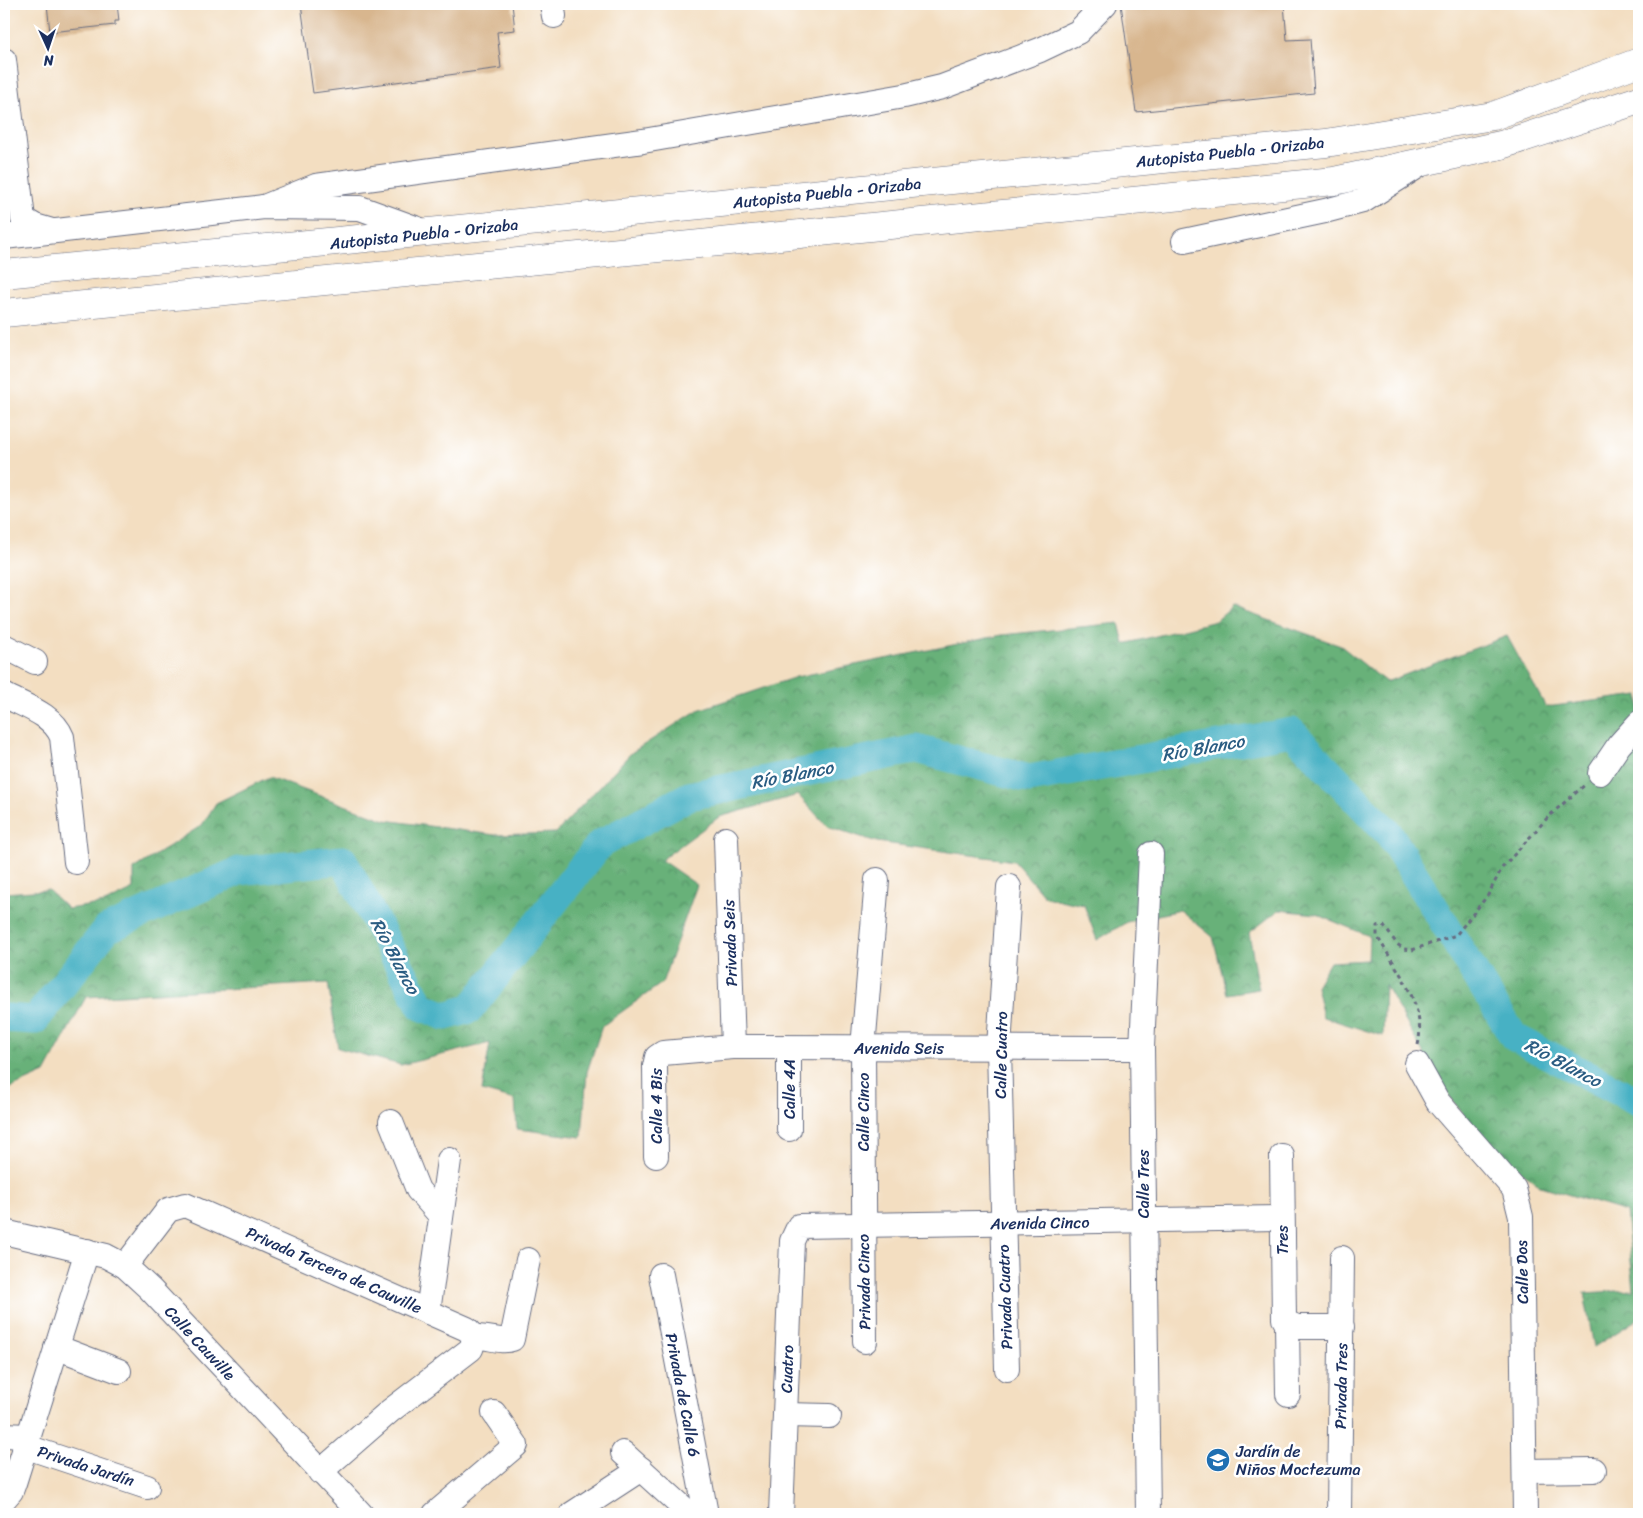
<svg xmlns="http://www.w3.org/2000/svg" width="1643" height="1518" font-family="Sriracha,sans-serif">
<defs>
<pattern id="forest-crowns" width="20" height="18" patternUnits="userSpaceOnUse" patternTransform="scale(1.25)"><rect width="20" height="18" fill="#67b179"/><path d="M2 6a3 3 0 1 1 6 0M12 15a3 3 0 1 1 6 0" fill="none" stroke="#549066"/></pattern>
</defs>
<rect width="100%" height="100%" fill="#fff"/>
<filter id="ink" filterUnits="userSpaceOnUse"><feTurbulence type="fractalNoise" baseFrequency=".02" numOctaves="2"/><feDisplacementMap in="SourceGraphic" scale="10" xChannelSelector="R" yChannelSelector="G"/><feConvolveMatrix kernelMatrix="1 2 1 2 8 2 1 2 1" color-interpolation-filters="sRGB"/></filter>
<filter id="wash" filterUnits="userSpaceOnUse"><feTurbulence type="fractalNoise" baseFrequency=".0096" numOctaves="4" result="noise"/><feDisplacementMap in="SourceGraphic" scale="20" xChannelSelector="R" yChannelSelector="G"/><feGaussianBlur stdDeviation="1.12" result="paint"/><feColorMatrix in="noise" values="0 0 0 0 0 0 0 0 0 0 0 0 0 0 0 0 0 1.4 0 .05"/><feComposite in="paint" operator="in"/></filter>
<g filter="url(#wash)">
<rect width="100%" height="100%" fill="#f3dec1"/>
<polygon fill="url(#forest-crowns)" stroke="#41706c" points="1232,607 1341,646 1386,682 1507,636 1546,707 1639,695 1639,1318 1594,1347 1584,1293 1634,1290 1626,1212 1540,1186 1481,1139 1444,1089 1385,985 1383,1036 1323,1017 1316,986 1330,962 1368,960 1369,936 1316,914 1279,910 1249,933 1259,989 1227,994 1213,937 1180,910 1127,922 1097,940 1084,905 1045,897 1014,861 877,842 827,826 798,795 719,817 661,860 697,885 662,983 602,1026 587,1072 582,1137 517,1129 515,1100 482,1091 490,1043 401,1065 338,1048 328,983 86,997 45,1073 4,1091 4,893 48,890 68,909 105,903 134,889 134,869 202,825 216,803 269,777 385,820 495,835 556,833 631,753 698,710 796,677 909,654 1002,635 1119,623 1124,644 1216,621"/>
<g fill="none" stroke-linecap="round" stroke-linejoin="round">
<polyline stroke="#46b1c4" stroke-width="29" points="4,1018 35,1020 107,929 239,871 343,860 421,1006 445,1016 470,1009 600,844 689,796 917,749 1029,779 1292,732 1390,835 1514,1037 1639,1102"/>
</g>
<g id="blocks">
<g fill="#d8b68e">
<polygon points="47,4 117,4 119,21 115,21 115,25 50,32"/>
<polygon points="301,4 512,4 515,30 497,32 501,68 313,93"/>
<polygon points="1121,4 1284,4 1287,40 1310,39 1314,93 1136,112"/>
</g>
</g>
</g>
<g filter="url(#ink)">
<use href="#blocks" fill-opacity="0" stroke="#676c81" stroke-width="1"/>
<g fill="none" stroke-linecap="round" stroke-linejoin="round">
<g stroke="#676c81" stroke-width="26">
<g id="minor">
<polyline points="552,4 554,16"/>
<polyline points="4,60 23,219 35,226 52,231"/>
<polyline points="264,207 316,186 643,141 904,96 942,87 1040,50 1078,32 1105,4"/>
<polyline points="4,237 264,207 360,208 426,232"/>
<polyline points="1184,241 1325,211 1363,201 1418,166"/>
<polyline points="4,646 35,662"/>
<path d="M4 695C24 706 53 714 62 737L76 862"/>
<polyline points="1600,773 1619,745 1639,723"/>
<polyline points="726,839 733,1047"/>
<polyline points="1417,1064 1438,1102 1514,1189 1521,1217 1525,1514"/>
<polyline points="391,1122 418,1190 441,1216"/>
<polyline points="789,1129 789,1049"/>
<polyline points="656,1156 655,1066 657,1057 663,1053 733,1047 1142,1048"/>
<polyline points="1282,1156 1284,1319 1287,1323 1288,1394"/>
<polyline points="4,1232 106,1256 125,1266 150,1289 361,1514"/>
<polyline points="125,1266 168,1210 185,1205 467,1329 475,1337"/>
<polyline points="661,1275 706,1514"/>
<polyline points="428,1312 449,1160"/>
<polyline points="1287,1323 1297,1327 1342,1327"/>
<path d="M475 1337C487 1336 501 1343 512 1339L528 1260"/>
<polyline points="865,1341 863,1048 877,880"/>
<polyline points="56,1347 119,1371"/>
<polyline points="1007,1369 999,1048 1009,887"/>
<polyline points="785,1415 829,1416"/>
<polyline points="4,1435 28,1436"/>
<polyline points="24,1446 147,1487"/>
<polyline points="623,1453 690,1514"/>
<polyline points="1525,1471 1594,1470"/>
<polyline points="320,1472 390,1411 471,1349 475,1337"/>
<polyline points="4,1499 11,1491 14,1483 87,1251"/>
<polyline points="435,1514 516,1445 494,1413"/>
<polyline points="572,1514 641,1469"/>
<polyline points="781,1514 792,1241 799,1226 1282,1218"/>
<polyline points="1148,1514 1142,1048 1151,854"/>
<polyline points="1339,1514 1342,1258"/>
</g>
</g>
<g stroke="#676c81" stroke-width="29">
<g id="highway">
<polyline points="4,274 1326,143 1493,116 1639,62"/>
<polyline points="4,313 1334,181 1501,145 1639,100"/>
</g>
</g>
<path stroke="#676c81" stroke-width="3" stroke-dasharray="4 4" stroke-linecap="butt" d="M1418 1045C1427 1006 1396 969 1377 936V926L1383 925 1397 944 1404 949 1412 950 1456 935 1488 895 1502 868 1550 815 1586 784"/>
<use href="#minor" stroke="#fff" stroke-width="24"/>
<use href="#highway" stroke="#fff" stroke-width="28"/>
</g>
</g>
<defs>
<g id="school-disc" transform="scale(1.25)"><circle r="9.5" fill="#1f6fb2" stroke="#fff"/><path d="M0-5L7-2L0 1L-7-2ZM-4 1L0 2.5L4 1V4Q0 6-4 4Z" fill="#fff"/></g>
</defs>
<g fill-rule="evenodd">
<use href="#school-disc" x="1218" y="1460"/>
</g>
<g text-anchor="middle" dominant-baseline="central" stroke-width="5" stroke-linejoin="round" paint-order="stroke">
<g font-size="16" fill="#1b2f5e" stroke="#fff">
<text transform="translate(1230 152) rotate(-6)">Autopista Puebla - Orizaba</text>
<text transform="translate(827 193) rotate(-6)">Autopista Puebla - Orizaba</text>
<text transform="translate(424 234) rotate(-6)">Autopista Puebla - Orizaba</text>
<text transform="translate(730 943) rotate(-92)">Privada Seis</text>
<text x="899" y="1048">Avenida Seis</text>
<text transform="translate(1001 1055) rotate(-89)">Calle Cuatro</text>
<text transform="translate(789 1089) rotate(-90)">Calle 4A</text>
<text transform="translate(656 1106) rotate(-90)">Calle 4 Bis</text>
<text transform="translate(863 1112) rotate(-90)">Calle Cinco</text>
<text transform="translate(1143 1184) rotate(-90)">Calle Tres</text>
<text transform="translate(1040 1223) rotate(-1)">Avenida Cinco</text>
<text transform="translate(1282 1240) rotate(-90)">Tres</text>
<text transform="translate(334 1270) rotate(24)">Privada Tercera de Cauville</text>
<text transform="translate(1522 1272) rotate(-91)">Calle Dos</text>
<text transform="translate(864 1282) rotate(-91)">Privada Cinco</text>
<text transform="translate(1005 1297) rotate(-92)">Privada Cuatro</text>
<text transform="translate(200 1343) rotate(47)">Calle Cauville</text>
<text transform="translate(787 1369) rotate(-88)">Cuatro</text>
<text transform="translate(1341 1386) rotate(-89)">Privada Tres</text>
<text transform="translate(683 1395) rotate(79)">Privada de Calle 6</text>
<text transform="translate(86 1466) rotate(18)">Privada Jardín</text>
</g>
<g font-size="16" fill="#1b2f5e" stroke="#fff" text-anchor="start">
<text x="1236" y="1451">Jardín de<tspan x="1236" dy="18">Niños Moctezuma</tspan></text>
</g>
<g font-size="18" font-style="italic" fill="#2a5c82" stroke="#fff">
<text transform="translate(1203 748) rotate(-10)">Río Blanco</text>
<text transform="translate(792 775) rotate(-11)">Río Blanco</text>
<text transform="translate(395 956) rotate(62)">Río Blanco</text>
<text transform="translate(1563 1063) rotate(28)">Río Blanco</text>
</g>
</g>
<rect width="1643" height="1518" fill="none" stroke="#fff" stroke-width="20"/>
<g transform="translate(48 48) rotate(177)" stroke="#ffffff" stroke-width="4" paint-order="stroke">
<path d="M0-4L9 19L0 12L-9 19Z" fill="#1b2f5e"/>
<text y="-8" font-size="14" font-weight="bold" text-anchor="middle" fill="#1b2f5e">N</text>
</g>
</svg>
